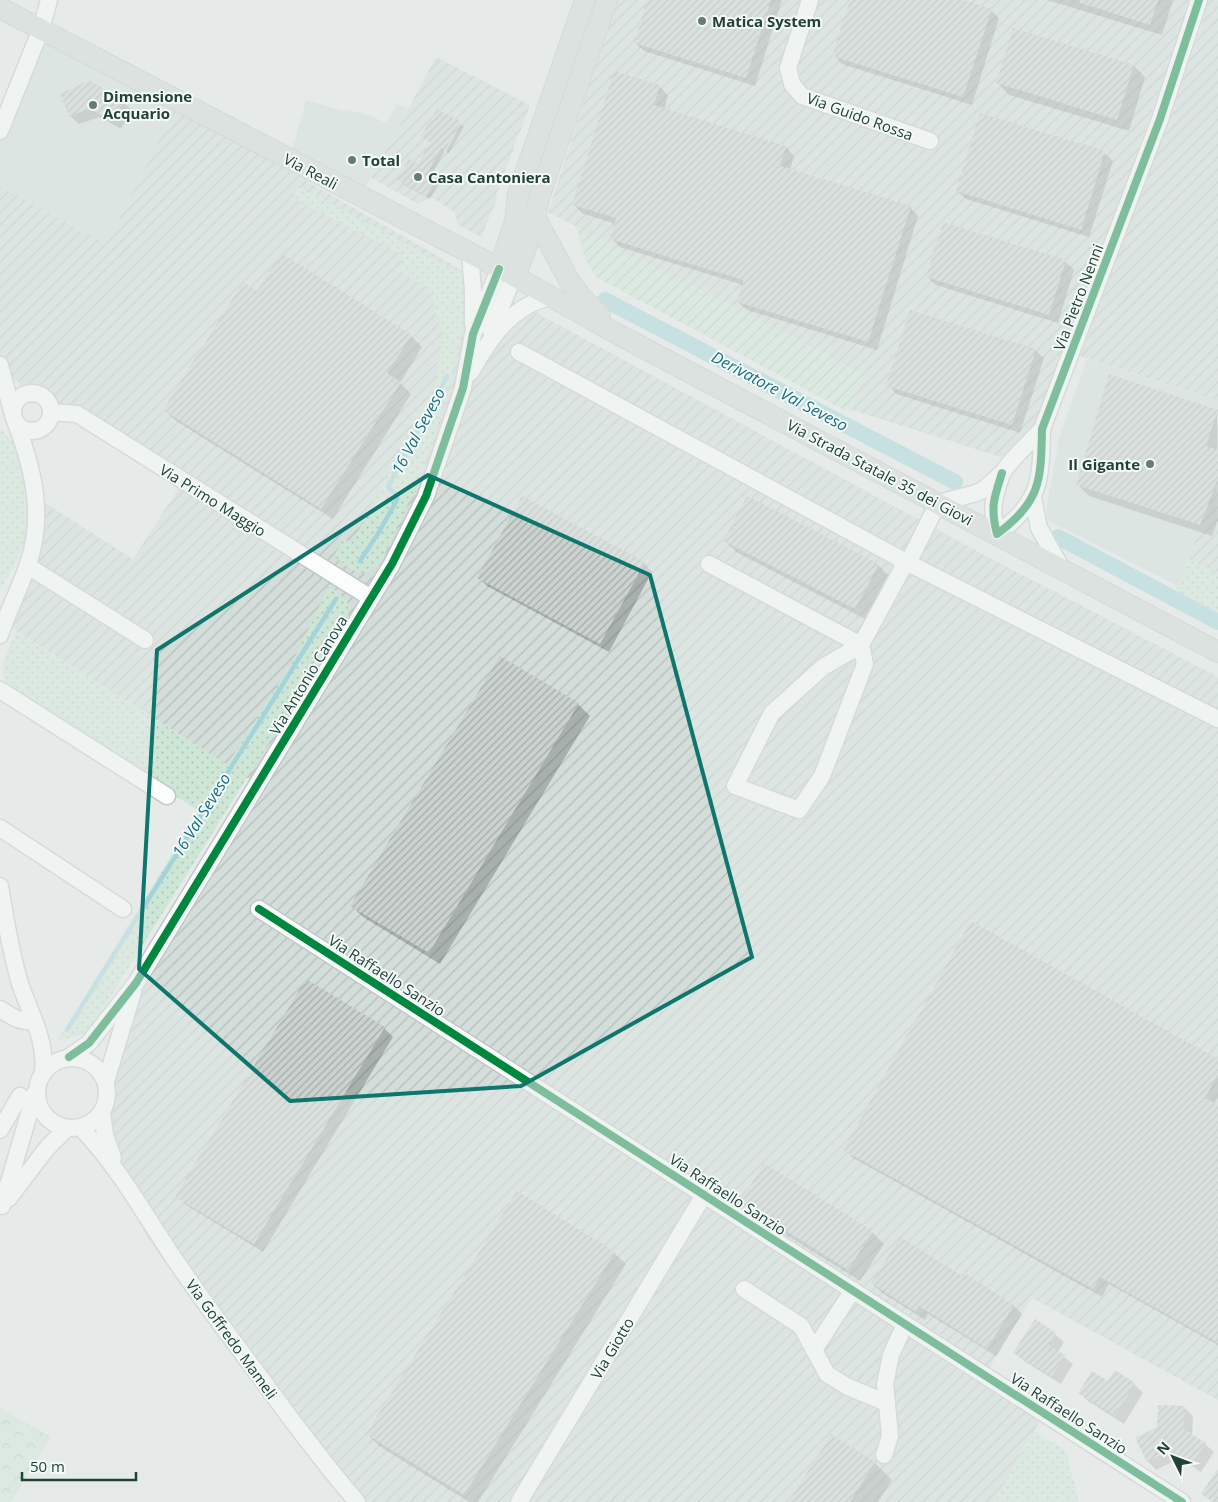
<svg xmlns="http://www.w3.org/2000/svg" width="1218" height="1502" font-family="'Open Sans',sans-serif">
<defs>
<pattern id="industrial-furrows" width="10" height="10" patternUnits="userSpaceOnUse" patternTransform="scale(1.25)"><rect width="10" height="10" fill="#d3ddd9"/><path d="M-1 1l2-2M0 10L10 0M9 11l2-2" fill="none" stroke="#b5bfbb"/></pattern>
<pattern id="grass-dots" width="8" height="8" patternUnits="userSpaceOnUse" patternTransform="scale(1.25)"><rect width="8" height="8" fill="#cee6d5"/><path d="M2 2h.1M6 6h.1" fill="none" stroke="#b1c6b8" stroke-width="1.8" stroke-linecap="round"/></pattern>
<pattern id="forest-crowns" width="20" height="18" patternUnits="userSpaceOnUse" patternTransform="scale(1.25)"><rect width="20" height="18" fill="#cee6d5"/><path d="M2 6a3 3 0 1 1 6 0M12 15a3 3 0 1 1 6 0" fill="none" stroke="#b1c6b8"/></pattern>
<pattern id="garden-furrows" width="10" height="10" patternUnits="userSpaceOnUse" patternTransform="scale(1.25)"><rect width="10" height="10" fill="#cee6d5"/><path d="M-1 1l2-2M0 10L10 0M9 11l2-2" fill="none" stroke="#b1c6b8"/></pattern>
<pattern id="building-hatch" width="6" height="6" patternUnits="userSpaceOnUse" patternTransform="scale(1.25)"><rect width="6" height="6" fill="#ccd2d0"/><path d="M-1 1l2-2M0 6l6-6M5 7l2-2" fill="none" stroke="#a5acaa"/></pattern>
</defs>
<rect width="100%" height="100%" fill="#e6ebe9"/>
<g fill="#d3ddd9">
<polygon points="43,35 176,106 106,244 0,186 0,144 22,85"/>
<polygon points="306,100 343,111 346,109 372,116 386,123 397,104 408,109 362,194 290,158"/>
<polygon points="1087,359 1218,401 1218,478 1178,586 1047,520 1047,504 1059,438"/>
</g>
<g fill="url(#industrial-furrows)">
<polygon points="617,0 1192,0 1039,424 1007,459 852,410 863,374 548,212"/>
<polygon points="1208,0 1218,0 1218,401 1080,356 1165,130 1202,24"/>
<polygon points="436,57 530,105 497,193 496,202 481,237 457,224 455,212 430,197 418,204 371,178"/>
<polygon points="176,106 535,312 988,557 1218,677 1218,1400 1032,1298 988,1370 1047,1408 994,1502 344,1502 209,1325 150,1241 107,1169 110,1114 116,1098 115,1083 142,987 262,787 1,621 25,564 31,494 133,559 184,480 77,411 53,411 51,401 43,393 20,384 5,370 0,356 0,186 106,244"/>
<polygon points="1218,478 1218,574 1188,559"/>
</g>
<g fill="url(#grass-dots)">
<path d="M297 188H301L461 273C481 299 433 442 421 474 412 495 403 516 393 536 387 547 381 569 367 573 357 576 342 562 334 556L343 539 352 543 436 383 442 335 429 288 397 271 404 256 299 201 294 194Z"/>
<path d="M0 427 7 437 15 442C19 458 24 474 28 491 35 528 19 559 0 590Z"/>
<polygon points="1188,559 1218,574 1218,616 1175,593"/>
<polygon points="329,585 347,601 349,612 346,619 94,1023 82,1035 57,1041 199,811 4,686 3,663 16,631 227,765 291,664 314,618"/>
<polygon points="1034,1431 1066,1451 1079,1502 994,1502"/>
</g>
<polygon fill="url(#forest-crowns)" points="0,1408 51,1437 11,1502 0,1502"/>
<polygon fill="url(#garden-furrows)" points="576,226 863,374 852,410 844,410 596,277 585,259"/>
<g fill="#0003">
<polygon points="649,0 782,0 755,86 644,51 635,43"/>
<polygon points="851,0 960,0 991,10 999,18 972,105 842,64 834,55"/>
<polygon points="1047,0 1173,0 1162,35"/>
<polygon points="1014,29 1134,66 1145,77 1129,131 1009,95 998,83"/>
<polygon points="614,73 660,87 668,95 664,110 786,147 794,156 790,171 910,207 918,216 877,350 747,310 738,302 743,285 620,247 611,238 615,224 582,213 574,205"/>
<polygon points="62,95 123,102 132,110 121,129 100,117 79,124 70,116"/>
<polygon points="459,123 433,173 441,180 430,199 403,184 399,180 419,166 431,143 423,136"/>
<polygon points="461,124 464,127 449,153 446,151"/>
<polygon points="1104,153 1113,161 1089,237 966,199 957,191"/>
<polygon points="1065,261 1074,270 1058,323 936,285 927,277"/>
<polygon points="258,293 411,336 422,347 400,383 411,394 333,519 176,421 164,410"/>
<polygon points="1035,350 1044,358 1020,433 896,394 888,385"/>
<polygon points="1217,411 1218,520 1212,536 1089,496 1078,485"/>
<polygon points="724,540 878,565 890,577 867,620 736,552"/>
<polygon points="644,563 652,572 609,652 487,586 479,578"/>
<polygon points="578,704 590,716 440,964 363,917 352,906"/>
<polygon points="307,981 384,1028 393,1037 263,1252 186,1205 177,1196"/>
<polygon points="1218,1061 1218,1098 1214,1104 1218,1106 1218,1345 1109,1284 1102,1297 853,1158 845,1149"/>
<polygon points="742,1202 872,1232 884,1244 860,1281 753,1214"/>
<polygon points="614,1253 626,1264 478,1502 469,1502 379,1446 367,1434"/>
<polygon points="966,1276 1014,1306 1022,1314 996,1356 928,1314 925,1320 881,1292 872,1283 964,1279"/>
<polygon points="1055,1334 1064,1342 1058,1352 1073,1364 1061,1384 1024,1361 1015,1353"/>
<polygon points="1115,1372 1134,1384 1143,1393 1124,1424 1088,1401 1080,1393 1108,1383"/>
<polygon points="1185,1408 1193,1416 1192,1436 1205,1444 1214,1452 1201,1472 1183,1460 1176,1460 1156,1470 1148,1461 1158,1428"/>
<polygon points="874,1462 892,1480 878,1502 790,1502"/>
</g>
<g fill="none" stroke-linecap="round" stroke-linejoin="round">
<g stroke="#a3d4dc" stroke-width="4.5">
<polyline points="360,561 379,532 397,500 397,495 388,487 447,376"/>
<polyline points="67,1030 336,599"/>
</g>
<g stroke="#a3d4dc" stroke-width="16">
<polyline points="605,300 955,482"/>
<polyline points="1058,537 1218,622"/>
</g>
</g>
<g fill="url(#building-hatch)">
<polygon points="647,0 771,0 746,78 634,43"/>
<polygon points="850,0 964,0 992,9 963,97 832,56"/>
<polygon points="1080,0 1158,0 1150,25 1080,3"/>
<polygon points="1013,28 1134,65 1117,120 996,83"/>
<polygon points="614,71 660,85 654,105 786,146 780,166 911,206 868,342 737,302 743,280 610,239 616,218 572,205"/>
<polygon points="89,80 124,101 112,121 90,109 69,116 60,94"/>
<polygon points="437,109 461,122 445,150 441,148 429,170 438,175 426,196 397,180 409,159 418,164 430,142 421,137"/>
<polygon points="980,113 1105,151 1081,230 956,191"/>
<polygon points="943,222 1066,260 1049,315 926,277"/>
<polygon points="281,253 412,335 387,373 401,382 321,509 163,410 243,282 257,291"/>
<polygon points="910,310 1036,349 1012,425 886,386"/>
<polygon points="1109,374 1218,410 1206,446 1218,450 1218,478 1200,525 1076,485"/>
<polygon points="522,496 645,562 600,644 477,578"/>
<polygon points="747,496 879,564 855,609 723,541"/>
<polygon points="500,656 579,703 429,953 350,906"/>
<polygon points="971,921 1218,1059 1218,1074 1205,1098 1218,1105 1218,1343 1100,1277 1093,1289 843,1150"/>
<polygon points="306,979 385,1027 254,1244 175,1197"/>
<polygon points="764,1163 873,1231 848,1270 740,1202"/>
<polygon points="517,1191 615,1252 464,1495 366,1434"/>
<polygon points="900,1237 964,1277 966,1274 1014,1305 987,1349 919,1306 916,1312 871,1283"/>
<polygon points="1035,1319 1056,1333 1049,1345 1065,1355 1052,1377 1013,1353"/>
<polygon points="1115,1370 1135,1383 1115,1416 1078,1393 1092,1371 1108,1381"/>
<polygon points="1158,1405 1185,1406 1184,1429 1206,1443 1192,1464 1174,1452 1167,1452 1147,1462 1135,1438 1157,1427"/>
<polygon points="831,1434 875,1462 850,1502 789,1502"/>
<polygon points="1218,1469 1218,1502 1213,1502 1201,1494"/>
</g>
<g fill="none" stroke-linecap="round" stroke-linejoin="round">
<g stroke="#c3c8c6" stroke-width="19">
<g id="minor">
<polyline points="810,0 788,68 792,84 802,96 930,141"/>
<polyline points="0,131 41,29 49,0"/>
<polyline points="470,254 473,291 473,324"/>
<polyline points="491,331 514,276"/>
<polyline points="519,352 908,563 1218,719"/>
<polyline points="0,365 12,411"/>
<path d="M471 372C489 339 512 304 552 297"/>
<circle cx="32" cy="412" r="19"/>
<polyline points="51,412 77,414 371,598"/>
<path d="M1002 473C994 498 990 507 997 534 1041 502 1041 480 1042 429L1160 119 1199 0"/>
<polyline points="1033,498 1039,528 1062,569"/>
<polyline points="908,563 938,503 973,494 983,490 1002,473 1013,459 1042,429"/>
<polyline points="709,564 861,645 823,667 772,713 735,786 799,810 822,776 865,664 861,645 901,571 904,561"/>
<polyline points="28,566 145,640"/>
<path d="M0 635C8 611 20 588 28 564 45 515 33 469 16 423"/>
<polyline points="0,690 167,796"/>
<polyline points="0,828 123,909"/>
<path d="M0 886C5 917 10 949 19 980 28 1011 47 1038 43 1072"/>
<polyline points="259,909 1182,1502"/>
<path d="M0 1009C12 1017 19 1022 34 1021"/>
<polyline points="69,1057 89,1043 136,983 392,564 426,496 463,388 473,334 499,269"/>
<circle cx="72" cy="1093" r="35"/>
<polyline points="106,1081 133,992"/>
<polyline points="102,1112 105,1135 113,1158"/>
<path d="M80 1127C118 1166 143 1212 173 1257 199 1295 227 1333 255 1370 288 1415 321 1460 357 1502"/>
<polyline points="0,1130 20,1096"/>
<polyline points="9,1198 47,1148 67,1128"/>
<polyline points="2,1206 35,1093"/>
<polyline points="744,1289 801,1326 827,1374 848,1387 887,1403"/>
<polyline points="814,1350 853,1290"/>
<polyline points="884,1455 890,1436 885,1384 891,1355 905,1324"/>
<polyline points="519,1502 704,1195"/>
</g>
</g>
<g stroke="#bdc7c4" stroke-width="22">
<g id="major">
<polyline points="0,8 514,276 621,336 1218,652"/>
<polyline points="535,217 570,282 583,299 600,315"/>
<polyline points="499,269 515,221 518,194 585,0"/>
<path d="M514 276C527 252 534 225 539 198L607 0"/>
</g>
</g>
<use href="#minor" stroke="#fbfcfc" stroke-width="16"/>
<use href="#major" stroke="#ced7d5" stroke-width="20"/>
<g stroke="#f4faf7" stroke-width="11">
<g id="cycleway">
<path d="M1002 473C994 498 990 507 997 534 1041 502 1041 480 1042 429L1160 119 1199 0"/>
<polyline points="259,909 1182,1502"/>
<polyline points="69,1057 89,1043 136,983 392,564 426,496 463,388 473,334 499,269"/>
</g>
</g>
<use href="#cycleway" stroke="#00873e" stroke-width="8"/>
</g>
<path d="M0 0H1218V1502H0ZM428 475 650 575 752 957 521 1086 290 1101 139 969 157 650Z" fill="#e6ebe9" fill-opacity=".55" fill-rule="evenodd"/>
<path fill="none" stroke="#0f766e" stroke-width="4" stroke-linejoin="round" d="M428 475 650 575 752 957 521 1086 290 1101 139 969 157 650Z"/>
<g fill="#667c77" stroke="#f4faf7" stroke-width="2">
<circle cx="702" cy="21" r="5"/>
<circle cx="93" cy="105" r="5"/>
<circle cx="352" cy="160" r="5"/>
<circle cx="418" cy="177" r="5"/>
<circle cx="1150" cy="464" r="5"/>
</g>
<g text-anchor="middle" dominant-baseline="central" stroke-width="4" stroke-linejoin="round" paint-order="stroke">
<g font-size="15" font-weight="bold" fill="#214139" stroke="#f4faf7" text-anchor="start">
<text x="712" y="21">Matica System</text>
<text x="103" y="96">Dimensione<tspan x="103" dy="17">Acquario</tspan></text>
<text x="362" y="160">Total</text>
<text x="428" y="177">Casa Cantoniera</text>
<text x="1140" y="464" text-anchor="end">Il Gigante</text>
</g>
<g font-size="15" fill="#214139" stroke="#f4faf7">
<text transform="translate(860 116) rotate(20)">Via Guido Rossa</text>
<text transform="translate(311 171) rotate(28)">Via Reali</text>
<text transform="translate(1078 297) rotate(-69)">Via Pietro Nenni</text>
<text transform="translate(880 472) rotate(28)">Via Strada Statale 35 dei Giovi</text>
<text transform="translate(213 500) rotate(32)">Via Primo Maggio</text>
<text transform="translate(308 675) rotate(-59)">Via Antonio Canova</text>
<text transform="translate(387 975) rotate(33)">Via Raffaello Sanzio</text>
<text transform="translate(728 1194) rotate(33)">Via Raffaello Sanzio</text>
<text transform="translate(232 1339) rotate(54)">Via Goffredo Mameli</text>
<text transform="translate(612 1348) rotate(-59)">Via Giotto</text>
<text transform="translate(1069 1413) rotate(33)">Via Raffaello Sanzio</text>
</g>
<g font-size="16" font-style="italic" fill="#156f83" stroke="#f4faf7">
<text transform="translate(780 391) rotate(28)">Derivatore Val Seveso</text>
<text transform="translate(418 431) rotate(-62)">16 Val Seveso</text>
<text transform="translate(201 815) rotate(-58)">16 Val Seveso</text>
</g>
</g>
<g transform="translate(1173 1457) rotate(312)" stroke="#f4faf7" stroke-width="4" paint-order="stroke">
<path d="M0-4L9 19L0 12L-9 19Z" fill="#214139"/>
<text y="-8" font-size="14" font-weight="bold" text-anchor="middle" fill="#214139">N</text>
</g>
<path d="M22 1472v8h114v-8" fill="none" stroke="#214139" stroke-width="2.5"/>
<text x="30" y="1472" font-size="15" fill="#214139" stroke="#f4faf7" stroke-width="4" paint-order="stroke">50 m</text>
</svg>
